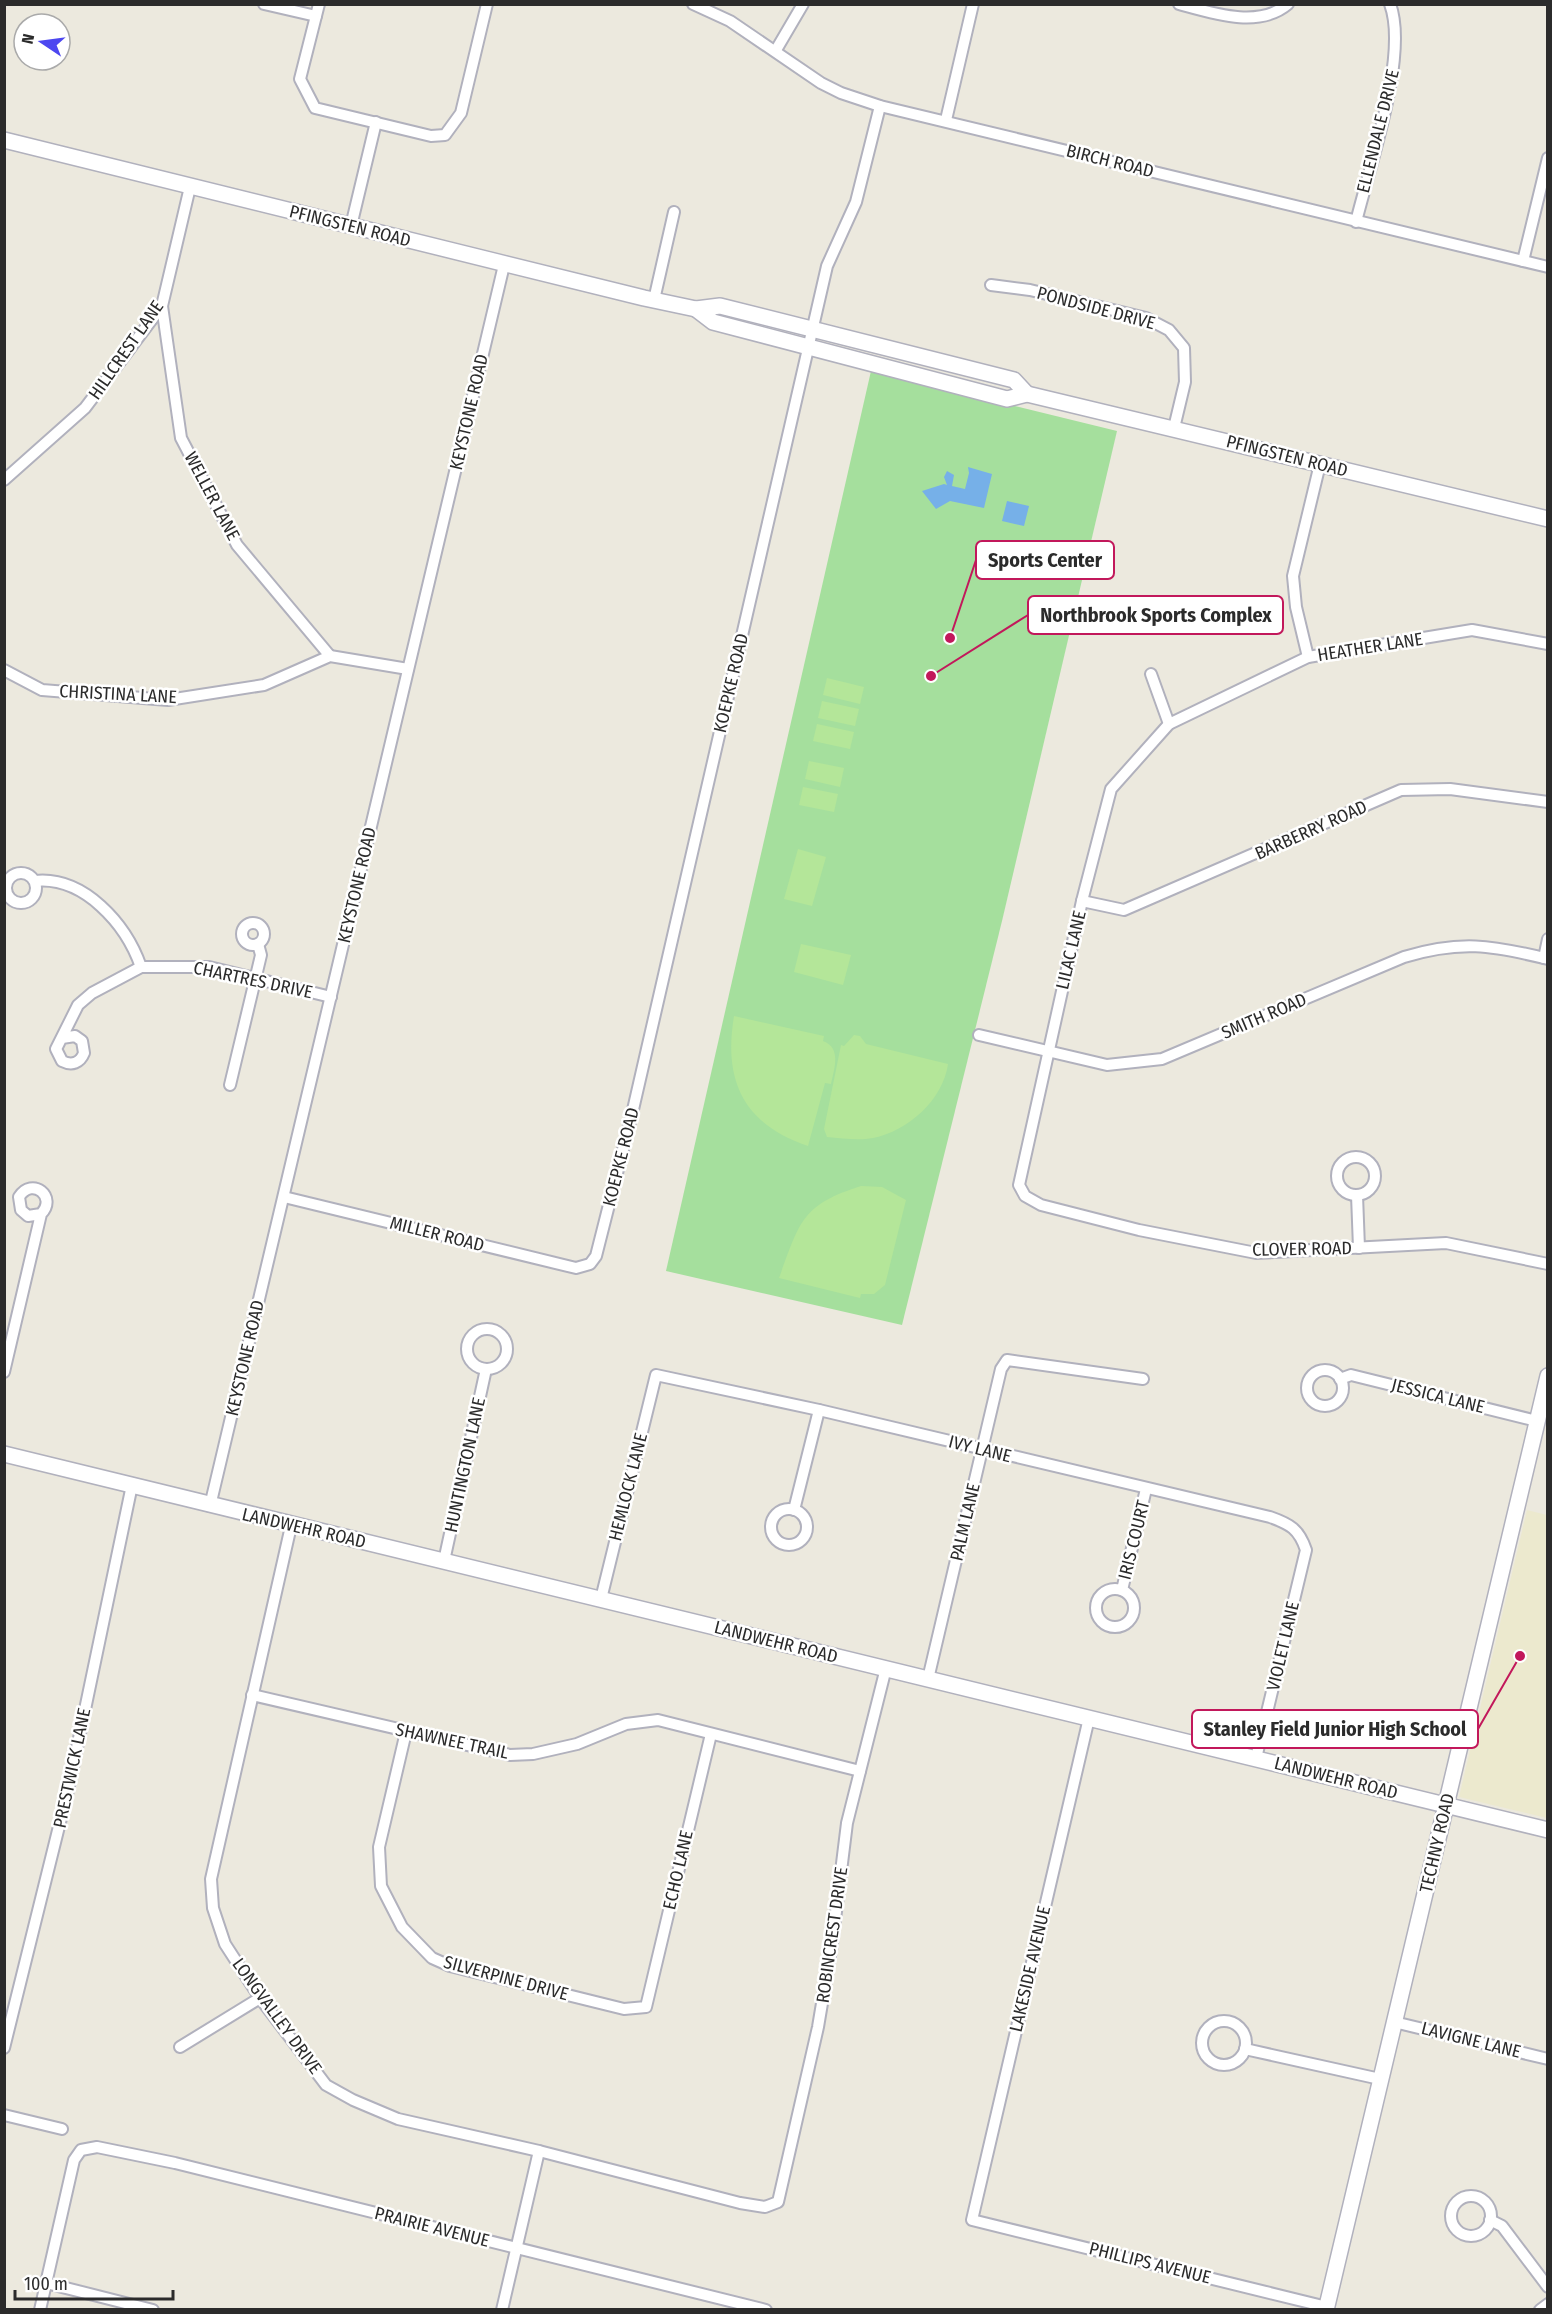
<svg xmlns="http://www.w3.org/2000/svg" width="1552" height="2314" font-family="'Fira Sans Condensed',sans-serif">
<rect width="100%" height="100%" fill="#ece9de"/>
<polygon fill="#ece9ce" points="1527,1510 1547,1515 1547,1818 1459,1797"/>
<polygon fill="#a5df9d" points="871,371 1117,431 1002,921 902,1325 666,1271"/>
<g fill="#b4e699">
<polygon points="827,678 864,687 860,704 823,695"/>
<polygon points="822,701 859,709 855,726 818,718"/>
<polygon points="817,724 854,732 850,749 813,741"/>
<polygon points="809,761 844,768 840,787 805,779"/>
<polygon points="803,787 838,794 834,812 799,805"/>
<polygon points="798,849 826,857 812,906 784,899"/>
<polygon points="801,944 851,955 843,985 794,972"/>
<path d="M734 1016 824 1036 823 1041C842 1048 834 1069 831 1084L825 1083 808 1146C744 1124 723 1082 734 1016Z"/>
<path d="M854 1035 860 1036 866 1044 948 1064C943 1100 908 1131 873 1138 858 1141 842 1138 827 1137L824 1129 841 1045 844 1046Z"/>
<path d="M861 1186 882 1187 906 1200 885 1285 874 1294H861L860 1298 779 1278C800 1222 801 1205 861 1186Z"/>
</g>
<g fill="#76b0e8">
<polygon points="968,467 992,474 984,508 950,501 936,509 922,491 944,484 947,485 944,477 947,471 954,475 952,486 965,489 969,473"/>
<polygon points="1007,501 1029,506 1024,526 1002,521"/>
</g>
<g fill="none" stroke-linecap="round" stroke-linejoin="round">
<g stroke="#b1b1bd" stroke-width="14">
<g id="street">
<polyline points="264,4 316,16"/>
<polyline points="319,4 300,79 315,108 431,136 445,135 461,113 487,4"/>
<polyline points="693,4 730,21 821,83 841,93 880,106 1548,267"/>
<path d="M1179 4C1212 13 1259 29 1288 4"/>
<polyline points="776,50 803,4"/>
<polyline points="946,120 973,4"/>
<path d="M1356 222C1369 168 1409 55 1390 4"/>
<polyline points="351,226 376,122"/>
<polyline points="1523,261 1548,158"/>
<polyline points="991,285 1030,290 1146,318 1169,330 1184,348 1185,382 1174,428"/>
<polyline points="654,300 674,212"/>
<polyline points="162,306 181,438 237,545 330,656"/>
<polyline points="4,480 85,408 162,306 190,187"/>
<polyline points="1548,644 1472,630 1308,657 1169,724 1111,789 1082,901 1019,1185 1025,1196 1041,1205 1139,1230 1256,1253 1446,1243 1548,1264"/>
<polyline points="1308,657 1296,607 1293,576 1320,464"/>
<polyline points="4,670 42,690 168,700 264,685 330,656 408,669"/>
<polyline points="1151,674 1169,724"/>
<circle cx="21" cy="888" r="15"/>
<path d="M35 881C84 876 126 924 141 967"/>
<polyline points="1082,901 1124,910 1401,790 1450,789 1548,802"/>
<circle cx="253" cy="934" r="11"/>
<polyline points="1544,958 1548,939"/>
<path d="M979 1035 1107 1065 1162 1059 1404 957C1460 940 1491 945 1548 959"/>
<path d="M62 1038 75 1036 82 1041 84 1053C80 1063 72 1066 62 1061L56 1049 78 1005 92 993 141 967H209L331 997"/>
<polyline points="230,1085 261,955 258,944"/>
<circle cx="1356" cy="1176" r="19"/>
<polyline points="1357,1195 1359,1248"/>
<polyline points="284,1197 576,1268 590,1264 596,1256 632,1114 827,266 856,202 880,106"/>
<circle cx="487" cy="1349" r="20"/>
<circle cx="1325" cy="1388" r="18"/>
<path d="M4 1372 41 1214C58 1197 32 1176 19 1197L21 1210 28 1216 41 1214"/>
<polyline points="1340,1379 1351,1375 1537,1421"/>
<polyline points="210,1506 504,265"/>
<circle cx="789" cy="1527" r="18"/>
<polyline points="794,1510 819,1410"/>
<polyline points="291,1526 211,1879 213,1908 225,1944 260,1998 326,2085 353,2100 398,2119 539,2151 740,2203 765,2207 778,2202 818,2027 832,1944 847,1823 886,1668"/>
<polyline points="444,1561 486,1369"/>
<circle cx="1115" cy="1608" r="19"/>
<polyline points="1122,1590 1146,1489"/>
<path d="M601 1599 656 1375 819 1410 1270 1517C1290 1524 1299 1529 1306 1550L1256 1758"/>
<polyline points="928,1679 1001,1369 1007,1360 1143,1379"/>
<polyline points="252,1695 510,1755 533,1754 577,1744 626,1724 658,1720 860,1771"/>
<polyline points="1089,1718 972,2220 1327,2307"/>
<polyline points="406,1732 379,1847 381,1886 402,1927 432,1958 450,1966 624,2009 646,2007 711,1734"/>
<circle cx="1224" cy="2043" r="22"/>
<polyline points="1394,2022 1548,2059"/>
<polyline points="180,2047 260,1998"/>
<polyline points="4,2048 69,1786 132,1485"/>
<polyline points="1245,2049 1380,2079"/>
<polyline points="4,2115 62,2129"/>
<circle cx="1471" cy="2216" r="20"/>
<polyline points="1490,2220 1502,2226 1548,2287"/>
<polyline points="46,2283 153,2310"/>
<polyline points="40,2310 74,2160 81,2150 97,2147 175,2163 766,2310"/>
<polyline points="502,2310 539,2151"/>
<polyline points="1540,2310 1548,2304"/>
</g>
</g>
<g stroke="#b1b1bd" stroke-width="18">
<g id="secondary">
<polyline points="4,140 644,298 696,309 720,306 1014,380 1027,394"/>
<polyline points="696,309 713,322 1007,399 1027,394 1548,519"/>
<polyline points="4,1454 1548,1830"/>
<polyline points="1326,2310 1548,1376"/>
</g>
</g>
<use href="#street" stroke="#fff" stroke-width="10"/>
<use href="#secondary" stroke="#fff" stroke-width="15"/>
</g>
<g text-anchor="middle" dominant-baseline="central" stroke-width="5" stroke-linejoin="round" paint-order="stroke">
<g font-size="18" fill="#2b2b2b" stroke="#fff">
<text transform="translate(1378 131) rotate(-76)">ELLENDALE DRIVE</text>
<text transform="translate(1110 161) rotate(14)">BIRCH ROAD</text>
<text transform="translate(350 226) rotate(14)">PFINGSTEN ROAD</text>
<text transform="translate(1096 308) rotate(15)">PONDSIDE DRIVE</text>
<text transform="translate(126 350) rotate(-55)">HILLCREST LANE</text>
<text transform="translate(469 412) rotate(-77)">KEYSTONE ROAD</text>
<text transform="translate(1287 456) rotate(14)">PFINGSTEN ROAD</text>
<text transform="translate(212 496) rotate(62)">WELLER LANE</text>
<text transform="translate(1370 647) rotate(-9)">HEATHER LANE</text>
<text transform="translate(731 683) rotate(-77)">KOEPKE ROAD</text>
<text transform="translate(118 694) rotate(3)">CHRISTINA LANE</text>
<text transform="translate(1311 830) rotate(-24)">BARBERRY ROAD</text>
<text transform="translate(357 885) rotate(-77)">KEYSTONE ROAD</text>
<text transform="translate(1071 950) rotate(-77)">LILAC LANE</text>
<text transform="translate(253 980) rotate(12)">CHARTRES DRIVE</text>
<text transform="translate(1264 1016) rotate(-23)">SMITH ROAD</text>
<text transform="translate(621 1157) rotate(-76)">KOEPKE ROAD</text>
<text transform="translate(437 1234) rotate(14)">MILLER ROAD</text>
<text transform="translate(1302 1249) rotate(-1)">CLOVER ROAD</text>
<text transform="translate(245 1358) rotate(-77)">KEYSTONE ROAD</text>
<text transform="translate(1438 1396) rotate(14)">JESSICA LANE</text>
<text transform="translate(980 1449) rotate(14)">IVY LANE</text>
<text transform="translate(465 1465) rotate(-78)">HUNTINGTON LANE</text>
<text transform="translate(628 1487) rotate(-76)">HEMLOCK LANE</text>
<text transform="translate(965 1522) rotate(-77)">PALM LANE</text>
<text transform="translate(304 1528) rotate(13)">LANDWEHR ROAD</text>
<text transform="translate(1134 1540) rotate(-76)">IRIS COURT</text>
<text transform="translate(776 1642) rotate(14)">LANDWEHR ROAD</text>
<text transform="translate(1283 1646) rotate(-77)">VIOLET LANE</text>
<text transform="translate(452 1741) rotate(12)">SHAWNEE TRAIL</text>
<text transform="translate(72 1768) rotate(-78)">PRESTWICK LANE</text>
<text transform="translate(1336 1778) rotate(14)">LANDWEHR ROAD</text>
<text transform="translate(1437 1843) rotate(-77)">TECHNY ROAD</text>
<text transform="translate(678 1870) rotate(-77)">ECHO LANE</text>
<text transform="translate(832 1935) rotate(-82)">ROBINCREST DRIVE</text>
<text transform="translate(1030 1969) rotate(-77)">LAKESIDE AVENUE</text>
<text transform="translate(506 1978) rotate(15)">SILVERPINE DRIVE</text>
<text transform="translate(277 2016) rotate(54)">LONGVALLEY DRIVE</text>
<text transform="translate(1471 2040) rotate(14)">LAVIGNE LANE</text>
<text transform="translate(432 2227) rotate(14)">PRAIRIE AVENUE</text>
<text transform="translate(1150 2263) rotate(14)">PHILLIPS AVENUE</text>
</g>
</g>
<path fill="none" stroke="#c2185b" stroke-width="2" d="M950 638L976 560M931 676L1028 615M1520 1656L1478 1729"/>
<g fill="#c2185b" stroke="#fff" stroke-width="2">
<circle cx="950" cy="638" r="6"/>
<circle cx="931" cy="676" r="6"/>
<circle cx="1520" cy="1656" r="6"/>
</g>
<g fill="#fff" stroke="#c2185b" stroke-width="2">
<rect x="976" y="541" width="138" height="38" rx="6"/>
<rect x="1028" y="596" width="255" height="38" rx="6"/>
<rect x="1192" y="1710" width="286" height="38" rx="6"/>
</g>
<g font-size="20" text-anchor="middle" font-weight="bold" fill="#2b2b2b">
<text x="1045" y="567">Sports Center</text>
<text x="1156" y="622">Northbrook Sports Complex</text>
<text x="1335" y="1736">Stanley Field Junior High School</text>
</g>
<rect width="1552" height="2314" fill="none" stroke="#2b2b2b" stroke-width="12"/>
<g transform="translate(42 42) rotate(283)"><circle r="28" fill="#ffffff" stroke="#aaaaaa" stroke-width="1.5"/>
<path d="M0-4.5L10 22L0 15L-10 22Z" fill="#4d47f0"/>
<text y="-9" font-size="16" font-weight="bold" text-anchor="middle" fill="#2b2b2b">N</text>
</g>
<path d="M15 2290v9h158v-9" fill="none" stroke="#2b2b2b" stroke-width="3"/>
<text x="24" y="2290" font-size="18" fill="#2b2b2b" stroke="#ffffff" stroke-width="4.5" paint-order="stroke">100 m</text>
</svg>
